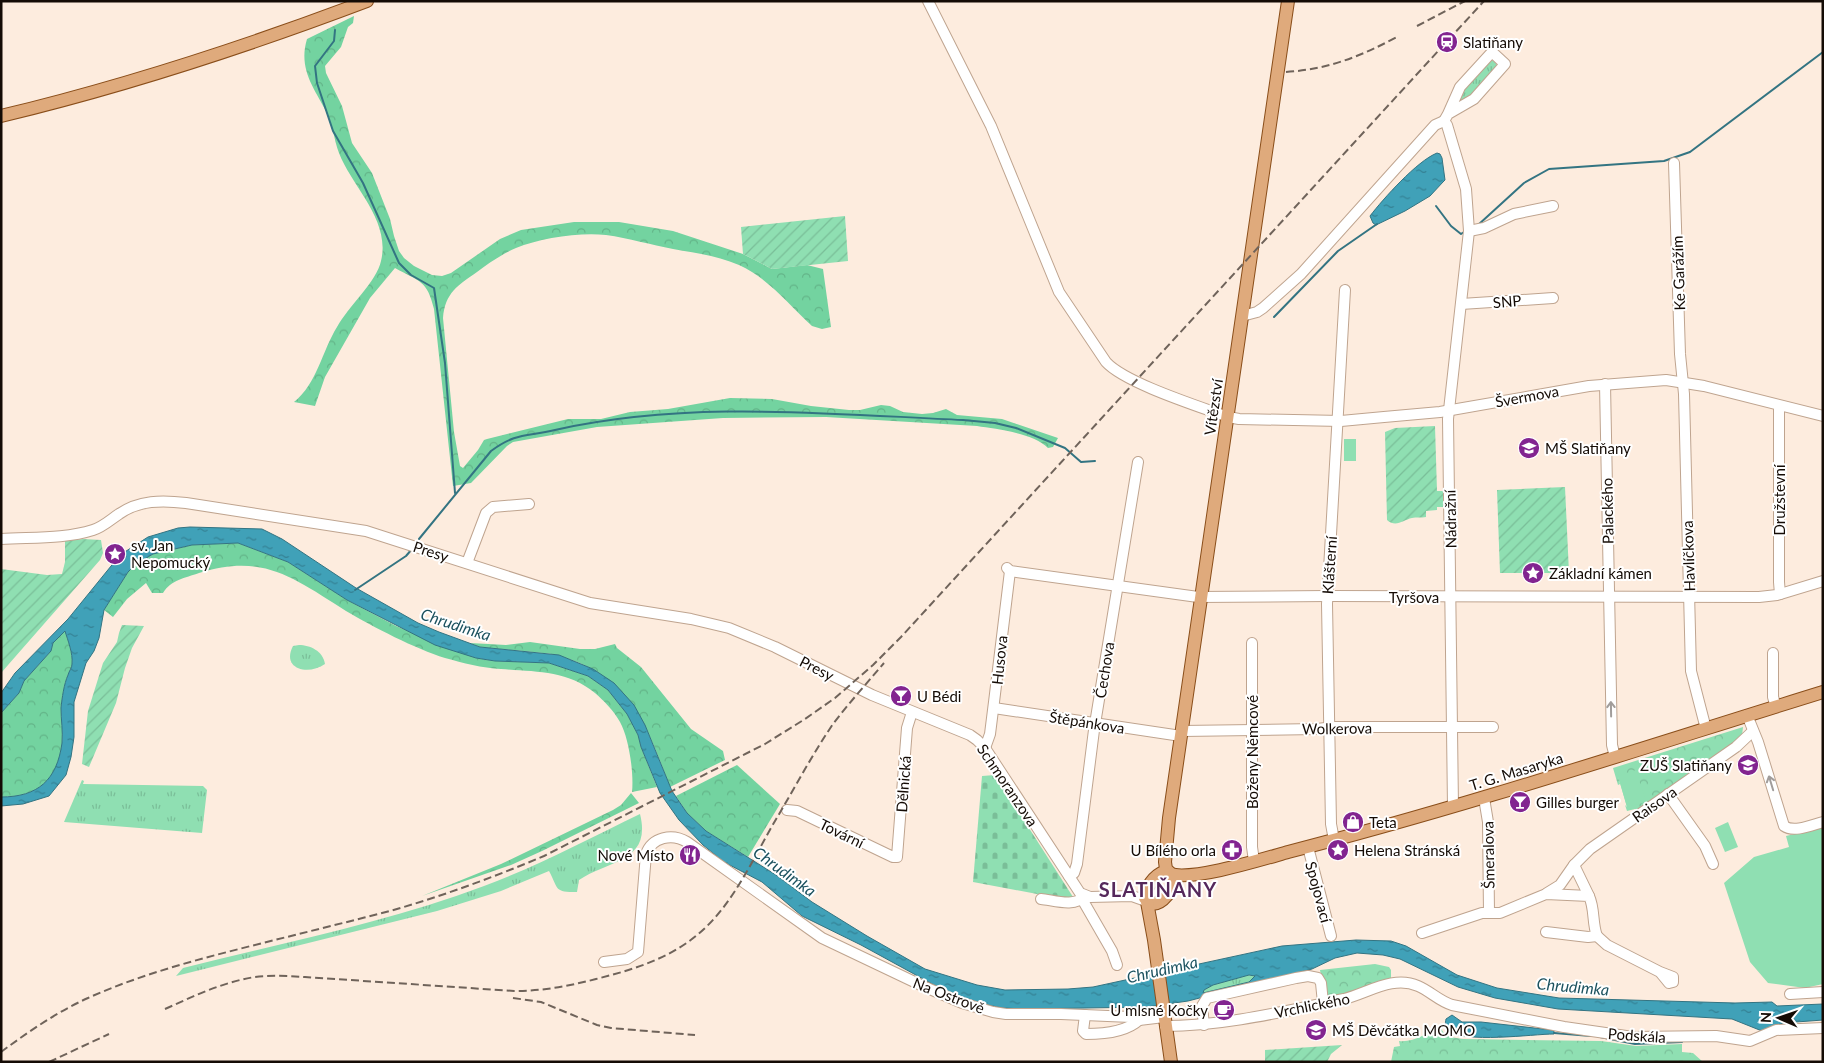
<svg xmlns="http://www.w3.org/2000/svg" width="1824" height="1063" font-family="Lato,sans-serif">
<defs>
<pattern id="grass-tufts" width="24" height="20" patternUnits="userSpaceOnUse" patternTransform="scale(1.25)"><rect width="24" height="20" fill="#8fdfb2"/><path d="M3 7l-1-3M5 7V3M7 7l1-3M15 17l-1-3M17 17v-4M19 17l1-3" fill="none" stroke="#7abe98"/></pattern>
<pattern id="forest-crowns" width="20" height="18" patternUnits="userSpaceOnUse" patternTransform="scale(1.25)"><rect width="20" height="18" fill="#73d3a0"/><path d="M2 6a3 3 0 1 1 6 0M12 15a3 3 0 1 1 6 0" fill="none" stroke="#63b488"/></pattern>
<pattern id="cemetery-stones" width="16" height="16" patternUnits="userSpaceOnUse" patternTransform="scale(1.25)"><rect width="16" height="16" fill="#8fdfb2"/><path d="M2 7V4a2 2 0 0 1 4 0v3zM10 15v-3a2 2 0 0 1 4 0v3z" fill="#7abe98"/></pattern>
<pattern id="park-crowns" width="20" height="18" patternUnits="userSpaceOnUse" patternTransform="scale(1.25)"><rect width="20" height="18" fill="#8fdfb2"/><path d="M2 6a3 3 0 1 1 6 0M12 15a3 3 0 1 1 6 0" fill="none" stroke="#7abe98"/></pattern>
<pattern id="garden-furrows" width="10" height="10" patternUnits="userSpaceOnUse" patternTransform="scale(1.25)"><rect width="10" height="10" fill="#8fdfb2"/><path d="M-1 1l2-2M0 10L10 0M9 11l2-2" fill="none" stroke="#7abe98"/></pattern>
<pattern id="water-ripples" width="26" height="14" patternUnits="userSpaceOnUse" patternTransform="scale(1.25)"><rect width="26" height="14" fill="#40a1b8"/><path d="M2 4q2-2 4 0t4 0M15 11q2-2 4 0t4 0" fill="none" stroke="#348194"/></pattern>
</defs>
<rect width="100%" height="100%" fill="#fdecde"/>
<g fill="url(#grass-tufts)">
<path d="M1489 60 1495 61 1498 68 1474 97 1459 102C1460 87 1479 72 1489 60Z"/>
<path d="M299 645C310 645 323 651 325 664 308 676 281 669 293 646Z"/>
<polygon points="82,780 84,781 83,784 203,786 207,790 202,833 64,822"/>
<path d="M640 814C652 862 609 860 579 880L577 892C554 892 559 890 549 871L501 891 437 911 176 976 183 968C283 943 388 922 484 886 538 866 588 839 640 814Z"/>
<polygon points="1248,975 1255,976 1249,982 1203,994 1204,990 1213,985"/>
</g>
<g fill="url(#forest-crowns)">
<path d="M354 16 353 23 348 27 341 47 325 66 326 73 342 106 352 143 372 173 390 219 394 236 399 251 404 258 414 266 432 275 442 276 451 273 500 239 521 230 574 222H619L673 231 743 254 772 269 807 265 823 269 831 327 822 329 812 326C789 305 768 278 739 265 718 256 696 253 673 249 651 245 629 238 606 235 580 232 540 238 516 248 502 254 489 263 477 272 458 285 445 293 443 318L454 432 460 466 463 468 478 450 484 440 487 439 568 419H601L630 412 668 409 730 398 772 399 811 406 849 410H860L881 405 890 406 903 412 922 414 933 413 946 409 957 415 1002 419 1058 438 1053 447 1048 448C1034 433 996 429 977 426L826 417 723 418 597 427 513 442 507 446 471 483 453 486 434 309C427 280 420 282 395 268L370 298 325 377 315 406 294 402C317 384 322 351 337 327 348 307 377 281 381 261 391 220 352 187 339 153 334 140 333 125 327 113 314 88 298 69 307 39Z"/>
<path d="M238 543 288 562 347 600 396 626 476 658 495 661 549 663 588 676 608 690 627 714 638 735 641 747 657 787 632 792C634 773 629 738 620 722 614 711 603 700 595 693 567 670 535 672 501 669 482 668 463 663 445 658 416 649 373 627 346 611 293 578 264 553 199 573 185 578 171 580 163 593H152L146 583 127 599 113 617 104 610 128 572 136 564 153 554 192 545Z"/>
<path d="M65 630C68 641 73 653 72 664 72 669 68 673 67 678 64 687 62 699 61 708 61 720 63 731 62 743 58 780 38 797 1 797V713L19 693 24 681 51 651 53 643Z"/>
<path d="M530 642 580 649H595L615 644 617 648 641 667 691 729 723 751 725 760 670 787C646 724 631 677 560 656 551 653 542 653 533 652 515 650 497 649 480 647L470 643 506 645Z"/>
<polygon points="737,765 780,804 748,857 706,831 687,813 676,796"/>
<polygon points="631,793 639,803 542,851 511,865 422,896 501,864 613,810 621,805"/>
</g>
<polygon fill="url(#cemetery-stones)" points="995,775 1073,897 1069,900 973,882 982,776"/>
<g fill="url(#park-crowns)">
<polygon points="1743,727 1742,736 1739,742 1638,811 1635,809 1627,811 1625,805 1627,807 1618,776 1620,784 1618,785 1613,768"/>
<polygon points="1375,964 1389,967 1391,970 1391,981 1326,1000 1320,970"/>
<path d="M1440 1025C1443 1037 1451 1037 1463 1039L1601 1041 1636 1046 1682 1044V1052L1693 1053 1703 1062H1391L1394 1047 1400 1046 1399 1041C1412 1043 1430 1033 1440 1025Z"/>
</g>
<g fill="url(#garden-furrows)">
<polygon points="845,216 848,261 772,269 743,254 741,227"/>
<path d="M1435 426 1437 491H1443V507H1437V510L1426 511V517C1421 518 1416 517 1412 518 1403 520 1396 528 1387 520L1385 432 1395 428Z"/>
<polygon points="1565,487 1569,573 1500,573 1497,490"/>
<polygon points="83,539 101,540 103,553 100,560 1,673 1,569 47,575 62,574 65,562 65,541"/>
<polygon points="122,625 144,626 132,648 125,668 116,703 89,767 82,764 88,711 103,663 117,642 119,633"/>
<polygon points="1342,1045 1331,1054 1327,1062 1265,1062 1265,1050"/>
</g>
<g fill="#8fdfb2">
<rect x="1344" y="439" width="12" height="22"/>
<polygon points="1636,770 1646,802 1627,807 1618,776"/>
<polygon points="1728,822 1738,847 1725,852 1715,828"/>
<polygon points="1823,827 1823,984 1805,988 1768,983 1750,962 1724,883 1754,857 1789,847 1786,836"/>
</g>
<g fill="url(#water-ripples)" stroke="#337482" fill-rule="evenodd">
<path d="M1437 153 1440 154 1442 158 1445 180 1443 182 1430 196 1405 211 1376 225 1373 223 1370 216C1383 199 1417 161 1437 153Z"/>
<path d="M190 527 262 529 282 539 356 588 418 623 439 632 480 647 559 655 593 669 614 683 634 705 645 725 672 791 687 813 706 831 776 875 812 902 867 936 925 969 977 985 1005 990 1068 989 1093 987 1282 946 1356 940 1391 941 1406 946 1457 975 1497 988 1559 998 1735 1003 1772 1002 1777 1006 1823 1004V1020L1783 1023 1762 1031 1732 1019 1558 1009 1495 998 1458 987 1400 959 1383 955 1357 953 1335 958 1312 969 1188 1001 1146 1007 1025 1009 1002 1008 970 1001 947 992 861 945 802 916 762 882 724 862 703 845 679 820 660 793 641 747 638 735 627 714 608 690 588 676 549 663 495 661 476 658 435 645 347 600 288 562 238 543 192 545 153 554 136 564 128 572 104 610 99 638 94 651 86 663 74 702V737L71 757 66 775 49 796 23 804 1 806V797C38 797 57 780 62 743 63 731 61 720 61 708 62 698 64 684 68 675 69 671 72 668 72 664 73 653 68 641 65 631L53 643 51 651 24 681 19 693 1 713V693L15 673 68 619 120 555 148 537 178 528ZM1249 975 1255 976 1249 982 1203 993 1204 990 1213 985Z"/>
<path d="M1452 1015 1462 1022H1481L1552 1030 1554 1031V1034C1533 1034 1463 1044 1448 1030 1445 1027 1445 1024 1446 1019Z"/>
</g>
<g fill="none" stroke-linecap="round" stroke-linejoin="round">
<g stroke="#337482" stroke-width="2">
<polyline points="335,30 334,41 315,66 317,83 333,131 363,183 399,263 411,275 434,288 445,363 455,493"/>
<polyline points="1436,206 1451,226 1461,234 1464,232"/>
<polyline points="1478,225 1524,183 1549,169 1664,161 1690,152 1823,52"/>
<polyline points="1274,317 1338,251 1377,224"/>
<path d="M419 539 491 451C517 432 526 437 555 430 689 400 827 414 963 420L995 423 1016 428 1065 448 1081 462 1095 461"/>
<polyline points="355,590 406,556 412,549"/>
<polyline points="1554,1033 1591,1036"/>
<polyline points="1600,1037 1635,1044 1682,1042"/>
</g>
<g stroke="#bfa48f" stroke-width="12">
<g id="minor">
<path d="M928 1 991 126 1059 292 1106 362C1125 383 1198 406 1228 417L1239 419 1341 421 1384 417 1440 412 1589 386 1666 380 1704 386 1823 416"/>
<polyline points="1448,114 1474,99 1505,64 1492,52 1460,87 1448,114 1444,121 1447,125 1466,189 1469,231 1448,419 1453,807"/>
<polyline points="1674,163 1680,354 1684,394 1691,671 1706,729"/>
<polyline points="1469,231 1484,228 1514,214 1553,206"/>
<polyline points="1461,304 1553,298"/>
<polyline points="1242,316 1257,312 1263,308 1301,274 1435,125 1444,121"/>
<polyline points="1605,384 1612,745 1615,757"/>
<polyline points="1779,406 1779,582 1780,594"/>
<path d="M1 539C31 537 65 539 93 530 103 527 110 520 119 514 139 500 162 500 186 503L366 531 590 603 691 619 729 628 775 647 872 695 970 735 977 740 985 748 1080 893 1090 897 1132 896 1146 901"/>
<polyline points="467,563 486,513 493,507 529,504"/>
<polyline points="1007,568 1010,571 1198,597 1327,596 1759,597 1777,595 1823,581"/>
<polyline points="1252,643 1252,847 1254,861"/>
<polyline points="1773,653 1773,697 1776,707"/>
<polyline points="994,708 1181,736"/>
<path d="M1747 715 1758 742 1784 826C1794 833 1812 825 1823 822"/>
<polyline points="1182,731 1317,729 1334,727 1493,727"/>
<polyline points="985,748 990,734 994,702 1010,571"/>
<polyline points="1668,794 1705,846 1713,864"/>
<polyline points="1484,798 1488,822 1489,913"/>
<polyline points="787,810 797,811 893,857 897,857 907,728 912,712"/>
<polyline points="1334,840 1331,824 1327,604 1345,290"/>
<polyline points="1308,847 1331,936"/>
<polyline points="1574,865 1590,849 1736,747 1753,731"/>
<polyline points="1069,876 1074,873 1077,864 1094,730 1138,462"/>
<polyline points="1547,893 1560,885 1574,865 1589,896"/>
<path d="M1041 899C1053 900 1075 908 1084 896"/>
<polyline points="1082,899 1112,951 1117,965"/>
<path d="M1422 933 1482 913H1500L1546 894 1589 896C1595 909 1592 923 1597 936L1588 937 1546 932"/>
<polyline points="1597,936 1607,945 1660,972 1669,983 1673,982 1673,977 1660,972"/>
<path d="M604 962 627 959 638 952 646 854C652 837 672 833 687 842L822 938 925 987 962 1003 993 1012 1006 1014H1061L1131 1017 1139 1020 1164 1017"/>
<polyline points="1790,994 1823,992"/>
<path d="M1085 1015 1083 1031 1086 1034C1103 1034 1126 1032 1139 1020"/>
<polyline points="1204,1025 1202,1006 1207,998 1296,978 1308,976 1318,978 1321,983 1323,1003"/>
<path d="M1165 1026C1225 1026 1285 1011 1344 999 1368 993 1393 975 1418 986 1430 991 1439 1001 1452 1005L1564 1027 1633 1037 1716 1036 1750 1041 1776 1030 1823 1028"/>
</g>
</g>
<g stroke="#8a4e1a" stroke-width="14">
<g id="major">
<path d="M1 116C126 86 248 46 367 1"/>
<path d="M1164 872 1168 873 1173 877C1176 888 1162 905 1151 904L1145 898C1144 889 1155 875 1164 872Z"/>
<polyline points="1170,873 1166,869 1165,862 1169,818 1288,1"/>
<path d="M1170 874C1193 881 1263 859 1288 852 1468 806 1645 747 1823 692"/>
<polyline points="1147,902 1154,940 1171,1062"/>
</g>
</g>
<use href="#minor" stroke="#fff" stroke-width="10"/>
<use href="#major" stroke="#dfaa7c" stroke-width="12"/>
<g stroke="#6f635a" stroke-width="2" stroke-dasharray="8 4" stroke-linecap="butt">
<polyline points="1417,26 1465,1"/>
<path d="M1286 72C1330 69 1361 56 1399 36"/>
<polyline points="513,998 541,1002 597,1025 611,1028 695,1035"/>
<path d="M165 1009C194 996 223 982 255 977 272 975 289 976 305 977L514 991C543 991 569 986 596 979 636 969 674 957 704 929 735 900 754 857 775 821 794 789 812 755 833 724 849 703 867 683 884 663"/>
<path d="M1 1052C28 1032 57 1012 88 998 137 976 188 962 239 949 290 936 340 924 390 911 443 896 494 877 544 856L765 744 805 719 835 698 873 665 901 637 1484 1"/>
<polyline points="49,1062 109,1034"/>
</g>
</g>
<defs><path id="oneway-shaft" d="M-6 0H5M1.5-3L5.5 0L1.5 3" fill="none" stroke-width="1.6" stroke-linecap="round" stroke-linejoin="round" transform="scale(1.25)"/></defs>
<g stroke="#a19d9b">
<use href="#oneway-shaft" transform="translate(1611 709) rotate(-91)"/>
<use href="#oneway-shaft" transform="translate(1771 783) rotate(-107)"/>
</g>
<defs>
<g id="station-disc" transform="scale(1.125)"><circle r="9.5" fill="#822490" stroke="#fff"/><path d="M-3-6H3Q5-6 5-4V2Q5 4 3 4L4.5 6H3L1.5 4h-3L-3 6H-4.5L-3 4Q-5 4-5 2V-4Q-5-6-3-6ZM-3.5-4v3h7v-3ZM-3.5 1v1.5H-2V1ZM2 1v1.5H3.5V1Z" fill="#fff"/></g>
<g id="school-disc" transform="scale(1.125)"><circle r="9.5" fill="#822490" stroke="#fff"/><path d="M0-5L7-2L0 1L-7-2ZM-4 1L0 2.5L4 1V4Q0 6-4 4Z" fill="#fff"/></g>
<g id="sight-disc" transform="scale(1.125)"><circle r="9.5" fill="#822490" stroke="#fff"/><path d="M0-6L1.8-2.2L6-1.7L2.9 1.2L3.7 5.4L0 3.3L-3.7 5.4L-2.9 1.2L-6-1.7L-1.8-2.2Z" fill="#fff"/></g>
<g id="bar-disc" transform="scale(1.125)"><circle r="9.5" fill="#822490" stroke="#fff"/><path d="M-6-5H6L.8 .8V4.5H3.5V6h-7V4.5H-.8V.8Z" fill="#fff"/></g>
<g id="shop-disc" transform="scale(1.125)"><circle r="9.5" fill="#822490" stroke="#fff"/><path d="M-5-2.5h2.3a2.7 3.5 0 0 1 5.4 0H5L5.5 6h-11ZM-1.5-2.5h3a1.5 2.3 0 0 0-3 0Z" fill="#fff"/></g>
<g id="pharmacy-disc" transform="scale(1.125)"><circle r="9.5" fill="#822490" stroke="#fff"/><path d="M-2-6h4v4h4v4h-4v4h-4v-4h-4v-4h4Z" fill="#fff"/></g>
<g id="restaurant-disc" transform="scale(1.125)"><circle r="9.5" fill="#822490" stroke="#fff"/><path d="M-5-6h1v4h1v-4h1v4h1v-4h1v5L-1.5 .5V6h-2V.5L-5-1ZM5-6V6H3V1.5H1.5Q1.5-4 5-6Z" fill="#fff"/></g>
<g id="cafe-disc" transform="scale(1.125)"><circle r="9.5" fill="#822490" stroke="#fff"/><path d="M-5.5-4.5H6V0H3Q3 3.5 0 3.5H-2.5Q-5.5 3.5-5.5 0ZM3-3.2v2h1.7v-2ZM-6 4.5H4V6H-6Z" fill="#fff"/></g>
</defs>
<g fill-rule="evenodd">
<use href="#station-disc" x="1447" y="42"/>
<use href="#school-disc" x="1529" y="448"/>
<use href="#sight-disc" x="115" y="554"/>
<use href="#sight-disc" x="1533" y="573"/>
<use href="#bar-disc" x="901" y="696"/>
<use href="#school-disc" x="1748" y="765"/>
<use href="#bar-disc" x="1520" y="802"/>
<use href="#shop-disc" x="1353" y="822"/>
<use href="#pharmacy-disc" x="1232" y="850"/>
<use href="#sight-disc" x="1338" y="850"/>
<use href="#restaurant-disc" x="690" y="855"/>
<use href="#cafe-disc" x="1224" y="1010"/>
<use href="#school-disc" x="1316" y="1030"/>
</g>
<g text-anchor="middle" dominant-baseline="central" stroke-width="4" stroke-linejoin="round" paint-order="stroke">
<g font-size="15" fill="#140b05" stroke="#fff" text-anchor="start">
<text x="1463" y="42">Slatiňany</text>
<text x="1545" y="448">MŠ Slatiňany</text>
<text x="131" y="545">sv. Jan<tspan x="131" dy="17">Nepomucký</tspan></text>
<text x="1549" y="573">Základní kámen</text>
<text x="917" y="696">U Bédi</text>
<text x="1732" y="765" text-anchor="end">ZUŠ Slatiňany</text>
<text x="1536" y="802">Gilles burger</text>
<text x="1369" y="822">Teta</text>
<text x="1216" y="850" text-anchor="end">U Bílého orla</text>
<text x="1354" y="850">Helena Stránská</text>
<text x="674" y="855" text-anchor="end">Nové Místo</text>
<text x="1208" y="1010" text-anchor="end">U mlsné Kočky</text>
<text x="1332" y="1030">MŠ Děvčátka MOMO</text>
</g>
<g font-size="15" fill="#140b05" stroke="#fff">
<text transform="translate(1678 273) rotate(-92)">Ke Garážím</text>
<text transform="translate(1507 301) rotate(-5)">SNP</text>
<text transform="translate(1527 396) rotate(-10)">Švermova</text>
<text transform="translate(1213 407) rotate(-82)">Vítězství</text>
<text transform="translate(1779 500) rotate(-90)">Družstevní</text>
<text transform="translate(1607 511) rotate(-91)">Palackého</text>
<text transform="translate(1450 519) rotate(-91)">Nádražní</text>
<text transform="translate(431 551) rotate(18)">Presy</text>
<text transform="translate(1688 556) rotate(-92)">Havlíčkova</text>
<text transform="translate(1329 565) rotate(-86)">Klášterní</text>
<text x="1414" y="597">Tyršova</text>
<text transform="translate(999 660) rotate(-84)">Husova</text>
<text transform="translate(817 668) rotate(27)">Presy</text>
<text transform="translate(1104 670) rotate(-81)">Čechova</text>
<text transform="translate(1087 722) rotate(9)">Štěpánkova</text>
<text transform="translate(1337 728) rotate(-1)">Wolkerova</text>
<text transform="translate(1252 752) rotate(-90)">Boženy Němcové</text>
<text transform="translate(1516 771) rotate(-17)">T. G. Masaryka</text>
<text transform="translate(903 784) rotate(-86)">Dělnická</text>
<text transform="translate(1008 785) rotate(56)">Schmoranzova</text>
<text transform="translate(1654 804) rotate(-35)">Raisova</text>
<text transform="translate(842 833) rotate(26)">Tovární</text>
<text transform="translate(1488 855) rotate(-91)">Šmeralova</text>
<text transform="translate(1319 892) rotate(75)">Spojovací</text>
<text transform="translate(949 995) rotate(21)">Na Ostrově</text>
<text transform="translate(1312 1005) rotate(-11)">Vrchlického</text>
<text transform="translate(1637 1035) rotate(4)">Podskála</text>
</g>
<g font-size="16" font-style="italic" fill="#1c525f" stroke="#fff">
<text transform="translate(456 624) rotate(18)">Chrudimka</text>
<text transform="translate(785 871) rotate(36)">Chrudimka</text>
<text transform="translate(1162 969) rotate(-13)">Chrudimka</text>
<text transform="translate(1573 986) rotate(5)">Chrudimka</text>
</g>
<g font-size="20" font-weight="bold" letter-spacing="1" fill="#55285b" stroke="#fff">
<text x="1158" y="889">SLATIŇANY</text>
</g>
</g>
<rect width="1824" height="1063" fill="none" stroke="#140b05" stroke-width="5"/>
<g transform="translate(1779 1018) rotate(272)" stroke="#ffffff" stroke-width="4" paint-order="stroke">
<path d="M0-4L9 19L0 12L-9 19Z" fill="#140b05"/>
<text y="-8" font-size="14" font-weight="bold" text-anchor="middle" fill="#140b05">N</text>
</g>
</svg>
